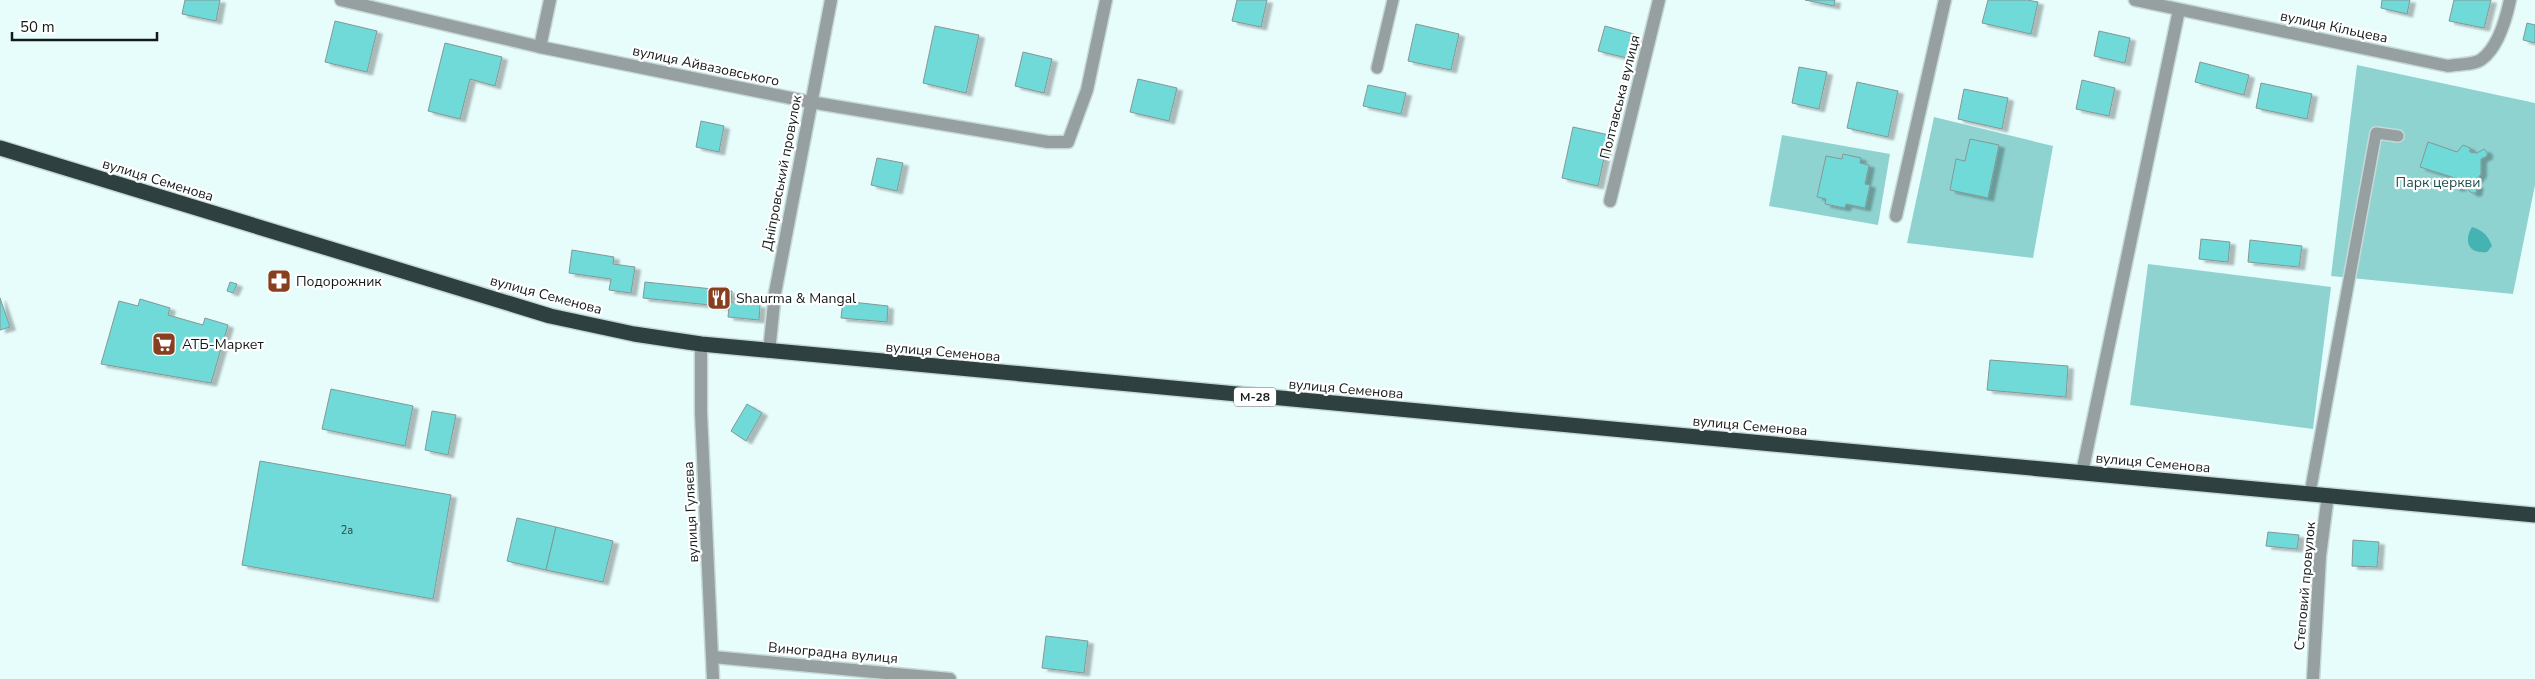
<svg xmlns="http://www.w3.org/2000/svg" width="2535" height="679" font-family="'Nunito Sans',sans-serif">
<defs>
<filter id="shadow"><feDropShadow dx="5.5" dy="3" stdDeviation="1" flood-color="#0004"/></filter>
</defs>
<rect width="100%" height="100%" fill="#e7fdfc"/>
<g fill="#8fd3d1">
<polygon points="2357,65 2535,103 2535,185 2513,294 2331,276"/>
<polygon points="1934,117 2053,146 2033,258 1907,243"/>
<polygon points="1782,135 1890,154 1878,225 1769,206"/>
<polygon points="2148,264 2331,287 2313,429 2130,405"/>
</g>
<path fill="#44b3b1" d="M2472 227C2482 230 2488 235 2492 246L2487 252C2469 254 2463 242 2472 227Z"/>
<g fill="#6fdad8" stroke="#839897" filter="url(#shadow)">
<polygon points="185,0 220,0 216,21 182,14"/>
<polygon points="1237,0 1267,0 1261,27 1232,21"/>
<polygon points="1805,0 1835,0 1834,6"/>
<polygon points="1988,0 2027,0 2038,2 2031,34 1982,23"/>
<polygon points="2382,0 2410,0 2407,14 2381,8"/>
<polygon points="2454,0 2491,0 2484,28 2449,21"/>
<polygon points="335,21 377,31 367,72 325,62"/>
<polygon points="2527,23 2535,25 2535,43 2523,40"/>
<polygon points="1416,24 1459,34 1451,70 1408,61"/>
<polygon points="935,26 979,35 966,93 923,83"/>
<polygon points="1605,26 1634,34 1627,58 1598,51"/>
<polygon points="2099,31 2130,38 2125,63 2094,56"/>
<polygon points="445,43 502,57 495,86 470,79 460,119 428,111"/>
<polygon points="1023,52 1052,59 1044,93 1015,86"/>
<polygon points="2200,62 2249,75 2244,95 2195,82"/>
<polygon points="1799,67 1827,72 1819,109 1792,103"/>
<polygon points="1138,79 1177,88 1169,121 1130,112"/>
<polygon points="2082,80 2115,88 2109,116 2076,109"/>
<polygon points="1857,82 1898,91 1888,137 1847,128"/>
<polygon points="2261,83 2312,94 2307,119 2256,108"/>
<polygon points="1368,85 1406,93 1401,114 1363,106"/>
<polygon points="1964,89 2008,98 2002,129 1958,119"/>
<polygon points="701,121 724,126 719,152 696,147"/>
<polygon points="1573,127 1609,135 1598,186 1562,178"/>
<polygon points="1970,139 1999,145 1988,198 1950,190 1956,159 1965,161"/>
<polygon points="2428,142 2457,152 2463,145 2470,148 2470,152 2477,153 2484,149 2487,152 2487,156 2481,159 2481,174 2474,183 2478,186 2476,193 2472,193 2468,190 2469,186 2463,183 2460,188 2456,188 2453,186 2455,178 2420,167"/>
<polygon points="1843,154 1861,158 1860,163 1869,165 1865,184 1870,185 1865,208 1846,204 1845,208 1825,204 1826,199 1817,197 1826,156 1842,159"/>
<polygon points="877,158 903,163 897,191 871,185"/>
<polygon points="2201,239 2230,242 2228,262 2199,259"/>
<polygon points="2250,240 2302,246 2299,267 2248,262"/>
<polygon points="572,250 614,257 613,264 635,267 631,293 609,290 611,279 569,273"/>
<polygon points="230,282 237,284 233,293 227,291"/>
<polygon points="645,282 732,291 731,302 760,305 759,320 728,317 729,307 643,298"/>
<polygon points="0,298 10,327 0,330"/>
<polygon points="140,299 170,308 168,315 203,325 205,318 228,325 211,383 101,364 119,301 138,306"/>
<polygon points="843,301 888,306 887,322 841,318"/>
<polygon points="1990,360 2068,366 2066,397 1987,390"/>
<polygon points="331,389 413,406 405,446 322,429"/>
<polygon points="747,404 762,413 746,441 731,431"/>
<polygon points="432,411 456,415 448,455 425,450"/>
<polygon points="260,461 451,495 433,599 242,565"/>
<polygon points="517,518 556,527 546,570 507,561"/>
<polygon points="556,527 613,541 603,582 546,570"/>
<polygon points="2268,532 2299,535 2297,549 2266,546"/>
<polygon points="2353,540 2379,542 2377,567 2352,566"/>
<polygon points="1046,636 1088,641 1084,673 1042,668"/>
</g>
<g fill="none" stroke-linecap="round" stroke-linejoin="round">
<g stroke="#c5d9d8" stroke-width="14">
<g id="lane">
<polyline points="1377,68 1393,0"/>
<polyline points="2310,493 2376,133 2398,136"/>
</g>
</g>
<g stroke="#c5d9d8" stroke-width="15">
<g id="street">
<polyline points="341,0 540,47 810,102 1048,142 1068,142 1087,90 1106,0"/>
<path d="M2135 0 2448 66C2457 64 2475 65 2482 59 2498 47 2506 19 2510 0"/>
<polyline points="540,47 550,0"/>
<polyline points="1610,201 1659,0"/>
<polyline points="1896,216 1945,0"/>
<polyline points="701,344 701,413 713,679"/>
<polyline points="769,352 775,293 831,0"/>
<polyline points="2082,473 2179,10"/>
<polyline points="713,657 950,679"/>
<polyline points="2313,679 2320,556 2328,495"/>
</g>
</g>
<g stroke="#c5d9d8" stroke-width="18">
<polyline id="highway" points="0,148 550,316 634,334 701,344 2535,515"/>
</g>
<use href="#lane" stroke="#97a0a0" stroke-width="11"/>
<use href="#street" stroke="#97a0a0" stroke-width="12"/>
<use href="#highway" stroke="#2e4140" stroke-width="15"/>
</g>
<defs>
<g id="pharmacy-square" transform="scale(1.25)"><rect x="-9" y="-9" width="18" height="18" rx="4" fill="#873f1f" stroke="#fff"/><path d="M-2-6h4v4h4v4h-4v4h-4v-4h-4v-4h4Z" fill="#fff"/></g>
<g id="restaurant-square" transform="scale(1.25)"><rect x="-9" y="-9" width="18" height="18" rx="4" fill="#873f1f" stroke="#fff"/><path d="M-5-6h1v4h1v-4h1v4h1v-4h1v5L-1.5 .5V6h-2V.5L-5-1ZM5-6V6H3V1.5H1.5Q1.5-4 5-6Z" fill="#fff"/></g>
<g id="supermarket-square" transform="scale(1.25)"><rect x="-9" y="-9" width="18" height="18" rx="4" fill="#873f1f" stroke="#fff"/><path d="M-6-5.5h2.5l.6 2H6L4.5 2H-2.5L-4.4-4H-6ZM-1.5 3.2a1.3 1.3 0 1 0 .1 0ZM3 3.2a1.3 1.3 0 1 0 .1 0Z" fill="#fff"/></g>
</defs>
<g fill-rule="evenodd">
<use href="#pharmacy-square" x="279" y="281"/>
<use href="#restaurant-square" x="719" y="298"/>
<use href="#supermarket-square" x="164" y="344"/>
</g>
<g text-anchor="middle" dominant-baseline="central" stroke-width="4.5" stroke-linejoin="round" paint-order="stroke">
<g font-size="11" fill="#2a4b4a">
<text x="347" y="530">2а</text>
</g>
<rect fill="#fff" stroke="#5a5f5f" stroke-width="1" x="1234" y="387.5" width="42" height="19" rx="4"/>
<g font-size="12" font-weight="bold" fill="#131b1a">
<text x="1255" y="397">М-28</text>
</g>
<g font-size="14" fill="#131b1a" stroke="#fff">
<text transform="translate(2334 27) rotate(12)">вулиця Кільцева</text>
<text transform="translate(706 66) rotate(12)">вулиця Айвазовського</text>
<text transform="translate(1620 97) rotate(-76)">Полтавська вулиця</text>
<text transform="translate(782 173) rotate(-79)">Дніпровський провулок</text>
<text transform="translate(158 180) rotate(17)">вулиця Семенова</text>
<text transform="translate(546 295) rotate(15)">вулиця Семенова</text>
<text transform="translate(943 352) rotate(5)">вулиця Семенова</text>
<text transform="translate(1346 389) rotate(5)">вулиця Семенова</text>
<text transform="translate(1750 426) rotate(5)">вулиця Семенова</text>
<text transform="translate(2153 463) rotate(5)">вулиця Семенова</text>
<text transform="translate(691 512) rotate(-93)">вулиця Гуляєва</text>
<text transform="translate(2305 586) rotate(-85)">Степовий провулок</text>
<text transform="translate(833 653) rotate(5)">Виноградна вулиця</text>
</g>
<g font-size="14" fill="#1e4e4d" stroke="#fff">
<text x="2438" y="182">Парк церкви</text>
</g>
<g font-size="14" fill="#131b1a" stroke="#fff" text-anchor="start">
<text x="296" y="281">Подорожник</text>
<text x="736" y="298">Shaurma &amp; Mangal</text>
<text x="182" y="344">АТБ-Маркет</text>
</g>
</g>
<path d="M12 32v8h145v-8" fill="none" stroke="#131b1a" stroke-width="2.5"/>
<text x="20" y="32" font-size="15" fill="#131b1a" stroke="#ffffff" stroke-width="4" paint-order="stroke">50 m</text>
</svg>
